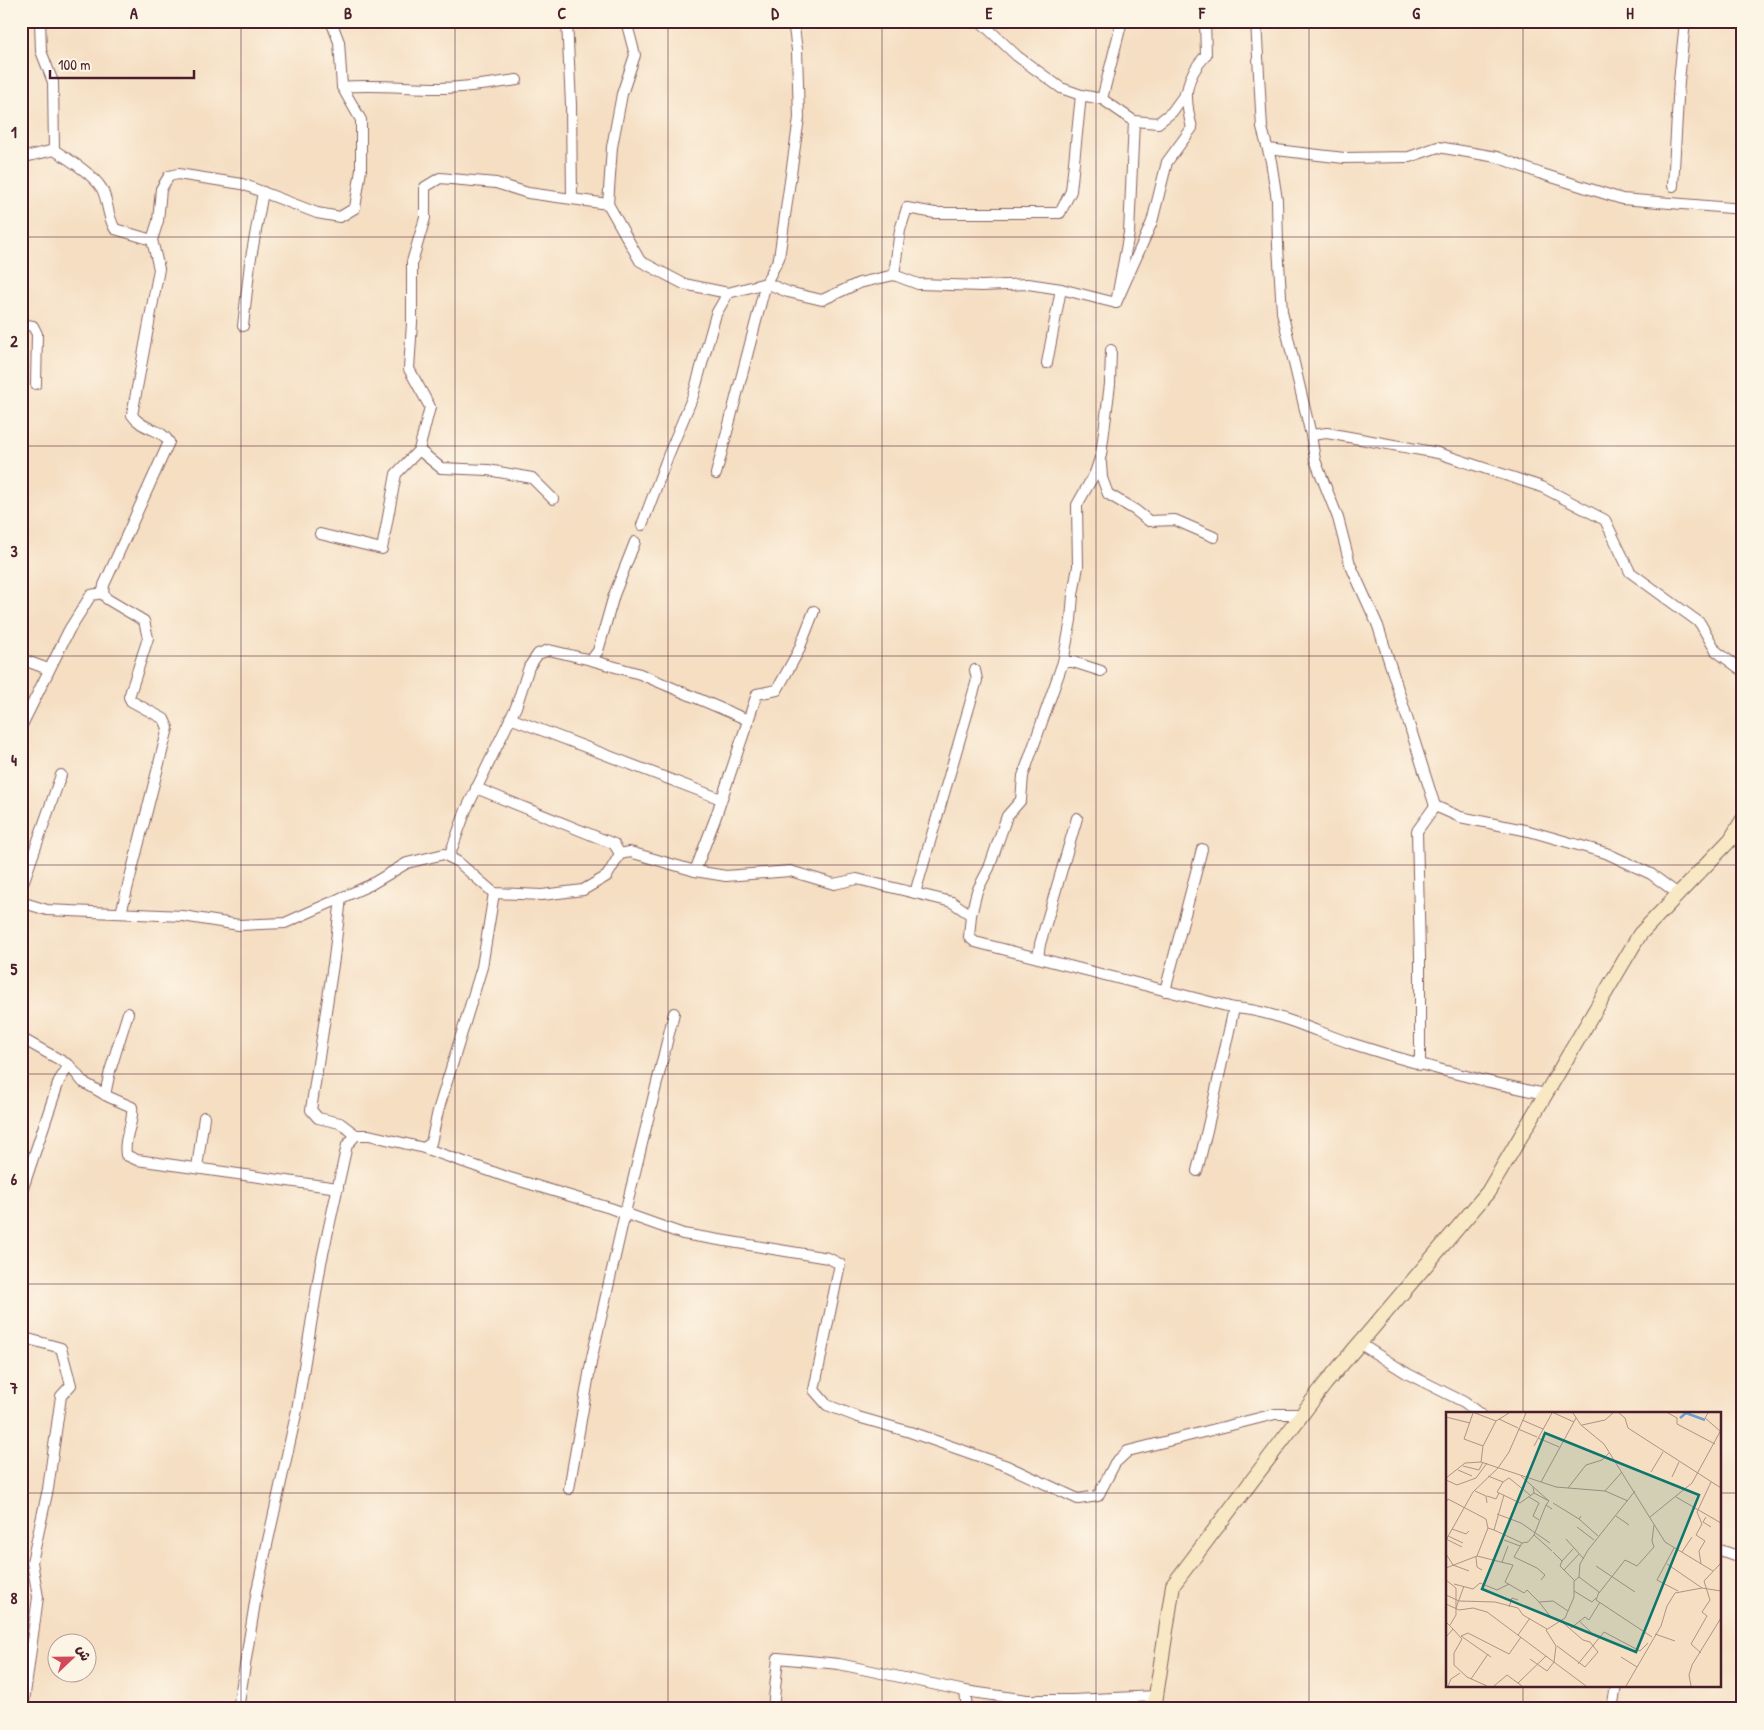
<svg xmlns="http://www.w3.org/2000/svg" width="1764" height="1730" font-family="'Patrick Hand','Playpen Sans Arabic',sans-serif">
<rect width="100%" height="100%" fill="#fcf5e5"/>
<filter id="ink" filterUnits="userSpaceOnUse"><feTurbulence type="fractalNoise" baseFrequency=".02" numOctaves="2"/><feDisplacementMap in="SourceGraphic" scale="10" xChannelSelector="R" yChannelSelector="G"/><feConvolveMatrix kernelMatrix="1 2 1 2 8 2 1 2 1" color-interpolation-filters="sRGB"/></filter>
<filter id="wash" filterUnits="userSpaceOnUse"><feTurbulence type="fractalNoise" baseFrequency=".0096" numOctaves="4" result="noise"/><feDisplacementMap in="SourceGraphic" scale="20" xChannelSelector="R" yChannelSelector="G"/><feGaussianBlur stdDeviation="1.12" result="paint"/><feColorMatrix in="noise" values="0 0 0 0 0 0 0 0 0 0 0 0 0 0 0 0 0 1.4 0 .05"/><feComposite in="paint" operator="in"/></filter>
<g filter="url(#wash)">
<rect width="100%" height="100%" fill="#f5dec2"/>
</g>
<g filter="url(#ink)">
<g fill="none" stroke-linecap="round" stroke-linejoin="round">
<g stroke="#866260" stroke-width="12">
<g id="street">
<path d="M40 21 41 51 53 82 54 150C68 159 93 174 102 189 108 200 107 216 115 229L152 240"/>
<polyline points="567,21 571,105 572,198"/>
<polyline points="984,21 983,24 1017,56 1061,88 1081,95 1102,99 1134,121 1158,123 1172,112 1185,94"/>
<polyline points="1256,21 1262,128 1271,161 1277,200 1278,246 1282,312 1311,435 1315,460 1338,518 1350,564 1378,626 1435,806 1417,831 1420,956 1420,1065"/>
<path d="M342 87C374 84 407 88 439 88 465 88 491 84 517 80"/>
<polyline points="1102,99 1122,21"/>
<polyline points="1268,149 1344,158 1409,157 1438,147 1497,157 1539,173 1622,199 1743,209"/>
<polyline points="21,158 54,150"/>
<polyline points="1673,186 1679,81 1685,21"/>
<polyline points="608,204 612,147 622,94 635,55 626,21"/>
<polyline points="894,275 900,230 907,208 935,213 1060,213 1071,191 1081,95"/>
<polyline points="1061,289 1116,303 1129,233 1134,121"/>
<path d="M1116 303 1152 222 1167 162 1192 128C1184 97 1183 80 1206 55L1205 21"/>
<polyline points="21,324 33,326 37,334 36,384"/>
<polyline points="243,326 250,263 263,192"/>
<polyline points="1311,435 1327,433 1438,453 1542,487 1605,520 1630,572 1700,623 1716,651 1743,671"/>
<polyline points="419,450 441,468 488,470 532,478 553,499"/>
<polyline points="1101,463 1102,478 1108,494 1135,510 1149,521 1175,520 1214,537"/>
<polyline points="716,474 766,283 779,258 799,118 797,50 793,21"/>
<polyline points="642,525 668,456 693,396 716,314 728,293"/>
<polyline points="320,534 382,549 396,474 419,450 430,407 409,369 412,323 412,262 425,218 425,187 440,178 496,183 528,193 608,204 640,261 684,284 728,293 766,283 788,292 822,300 859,283 894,275 918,284 982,286 1028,284 1061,289 1047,363"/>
<polyline points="21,659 48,669"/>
<polyline points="591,660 640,674 748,720"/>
<polyline points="1063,662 1071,620 1073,595 1078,566 1077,505 1095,473 1101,455 1110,384 1111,350"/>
<polyline points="510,718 721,799"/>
<polyline points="21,727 69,630 91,595 103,593"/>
<polyline points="476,788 614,844 620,854"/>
<polyline points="1435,806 1460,817 1529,831 1606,853 1651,874 1678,894"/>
<polyline points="449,857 466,810 516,707 529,667 538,654 549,650 591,660 598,651 614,595 635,542"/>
<polyline points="695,871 715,819 757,694 777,690 798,652 814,611"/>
<polyline points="21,889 61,775"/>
<polyline points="915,893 977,680 975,670"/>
<polyline points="341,898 334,958 311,1110 318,1118 340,1123 356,1135"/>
<path d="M21 902 47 910 183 916 239 925 285 923 370 885 407 863 444 854 458 862 494 893 542 895 583 890 607 876 620 854 630 852 695 871 726 876 790 871 834 884 857 879 952 902 971 915 969 937 975 942 1234 1008C1275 1011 1312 1030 1350 1043 1415 1064 1479 1081 1546 1094"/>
<path d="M121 913 168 728 164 719 131 701 129 697 148 638 144 621 107 599 103 593 104 585 169 442C161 428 142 430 132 415L159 269 152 240 158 221 161 189 169 176 178 174 242 184 317 213 340 217 355 208 361 170V120L342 87 339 42 331 21"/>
<polyline points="971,915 977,891 989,868 1007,816 1021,800 1023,776 1063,662 1073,662 1101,671"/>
<polyline points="1038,958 1040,944 1077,818"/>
<polyline points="1165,991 1202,849"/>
<path d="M21 1038 69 1065 83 1082 109 1097 132 1107C134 1125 123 1136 126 1155L137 1160 338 1188"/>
<polyline points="105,1095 110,1071 128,1013"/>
<polyline points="424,1148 507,1177 610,1208 683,1234 828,1258 840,1264 814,1390 827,1405 858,1417 910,1432 1007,1466 1078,1499 1098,1496 1115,1463 1128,1451 1275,1414 1302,1414"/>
<polyline points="197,1168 204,1117"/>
<polyline points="1197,1171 1208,1126 1234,1008"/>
<polyline points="21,1194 59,1081 69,1065"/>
<polyline points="21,1337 61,1348 71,1385 61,1396 48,1489 32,1562 38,1597 23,1709"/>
<polyline points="1359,1343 1408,1374 1464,1402 1480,1414"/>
<polyline points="569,1489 592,1357 625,1213 674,1013"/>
<polyline points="1720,1550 1743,1558"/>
<polyline points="965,1691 967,1709"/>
<polyline points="238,1709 257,1590 297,1410 321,1263 347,1145 356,1135 369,1135 424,1148 431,1143 438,1111 482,967 494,893"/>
<polyline points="773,1709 778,1658 839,1664 965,1691 1027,1700 1073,1700 1156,1696"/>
<polyline points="1612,1709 1616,1686"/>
</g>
</g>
<g stroke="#866260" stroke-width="16">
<polyline id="secondary" points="1154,1709 1173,1585 1325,1384 1488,1192 1640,934 1731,839 1743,819"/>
</g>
<use href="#street" stroke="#fff" stroke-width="10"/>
<use href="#secondary" stroke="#f8e8c3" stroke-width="14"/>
</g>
</g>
<path fill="none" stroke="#4a1f2b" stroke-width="1" stroke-opacity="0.55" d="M241 21V1709M455 21V1709M668 21V1709M882 21V1709M1096 21V1709M1309 21V1709M1523 21V1414M21 237H1743M21 446H1743M21 656H1743M21 865H1743M21 1074H1743M21 1284H1743M21 1493H1448M1720 1493H1743M1523 1686V1709"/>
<g transform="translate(1446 1412)">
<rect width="275" height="275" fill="#f5dec2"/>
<path fill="none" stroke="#6e9fd8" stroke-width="2.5" d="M234 6 240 1 259 8"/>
<path fill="none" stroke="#b19286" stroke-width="1" d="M27 1 18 27 37 34M29 1 50 9 63 1M108 1 128 10M127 1 135 13 158 32 219 130 267 159M173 1 179 6 182 16 275 76M222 1 231 6V12L269 32M262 1 259 6 274 19M0 5 24 11M53 7 72 16M76 8 97 17M136 13 159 8 167 1M72 17 91 25M92 26 113 35M88 34 106 1M35 50 37 34 50 9M17 54 33 58 37 50M12 58 26 64M205 60 217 40M42 64 57 70 63 66 84 83M75 64 103 89M226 65 233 50M0 66 19 51 35 50 110 75 159 79 182 89M0 68 11 73 30 66 41 51M57 70 51 80 74 91 88 81 87 75M95 70 130 6M122 76 140 53 156 48 163 41M29 79 40 84 41 91M159 79 176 60M88 81 103 89 100 93M41 84 50 87 53 81M83 85 93 91 87 104 93 108M230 85 275 111M0 90 2 87 40 107 42 116M107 91 133 107M51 102 75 111 104 131M135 104 133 107 152 124M170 104 183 113M204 105 246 71 275 18M260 105 257 110 265 115M131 115 148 128M6 117 20 122 23 119M48 118 76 131M88 123 106 139M2 124 17 131M0 127 16 135M120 127 138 147M0 128 27 80 52 56 63 40 80 1M58 128 74 134M228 136 211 168 232 179M107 140 116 149 114 154 128 168M236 140 246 125M0 142 7 153 23 159M31 144 67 153 59 170 78 181 81 178 93 190 107 189 122 199M30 145 31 155 36 158M116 149 127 137M56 150 62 134M221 152 256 176M255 152 253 139 259 129 250 123 256 112 251 100 265 70M150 154 189 180M0 156 31 144 42 116 48 118 58 83M118 158 133 142M133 165 153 180 150 188 206 225M0 168 10 176V203L4 213M95 168 99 163 91 156 68 145 76 131 82 130 88 123 100 93 106 97M8 172 27 177 34 171 51 178 63 172M128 179 146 190 150 186M153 181 179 148 191 154 208 135 206 129 208 113M0 183 13 189 49 190 72 196 77 203 101 217M93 190 104 204M0 192 13 198 27 196 41 200 140 274M63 195 66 186 72 188M10 196 18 174M133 209 145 220M0 210 7 217 0 225M125 216 139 205 143 208 154 190M7 217 16 227 8 241V253L21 265 41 274M209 222 229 229M72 223 84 206M111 234 139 255 152 240 144 230 137 228 115 209M255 241 245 232 261 204 256 200 264 188 258 169 275 151M45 245 15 224 22 221 63 242 75 225M175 245 191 255M84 247 101 259 108 250M108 250 110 234 100 218 119 206 128 185V169L133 165 134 152 142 138 189 79M132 252 158 220 194 239 202 231M25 267 42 242M72 271 100 244M2 274 5 267 14 261M48 274 61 263 76 274M180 274 215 214 221 194 229 181 256 176 275 179M245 274 243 263 246 253 275 206"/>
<path fill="#0f766e" fill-opacity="0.15" stroke="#0f766e" stroke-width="2.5" d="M99 21 253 83 190 240 36 177Z"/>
<rect width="275" height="275" fill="none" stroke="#4a1f2b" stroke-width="2.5"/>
</g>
<rect width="1764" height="1730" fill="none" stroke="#fcf5e5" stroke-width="55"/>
<g transform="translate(72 1658) rotate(68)"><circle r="24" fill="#fcf5e5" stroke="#b59f9b"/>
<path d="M0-4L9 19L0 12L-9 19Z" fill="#d1495b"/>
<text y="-8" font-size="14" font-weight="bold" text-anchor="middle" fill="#4a1f2b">ش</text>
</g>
<path d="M50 70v8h144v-8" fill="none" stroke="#4a1f2b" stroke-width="2.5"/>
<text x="58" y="70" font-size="15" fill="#4a1f2b" stroke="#fcf5e5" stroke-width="4" paint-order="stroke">100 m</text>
<rect x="28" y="28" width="1708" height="1674" fill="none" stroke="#4a1f2b" stroke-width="2"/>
<g font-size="16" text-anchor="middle" font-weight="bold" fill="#4a1f2b">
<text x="134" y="19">A</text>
<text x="348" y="19">B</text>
<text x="562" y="19">C</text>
<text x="775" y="19">D</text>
<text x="989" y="19">E</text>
<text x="1202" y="19">F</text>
<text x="1416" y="19">G</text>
<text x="1630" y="19">H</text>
<text x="14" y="138">1</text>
<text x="14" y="347">2</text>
<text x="14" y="557">3</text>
<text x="14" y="766">4</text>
<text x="14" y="975">5</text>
<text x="14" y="1185">6</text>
<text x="14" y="1394">7</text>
<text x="14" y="1604">8</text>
</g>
</svg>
